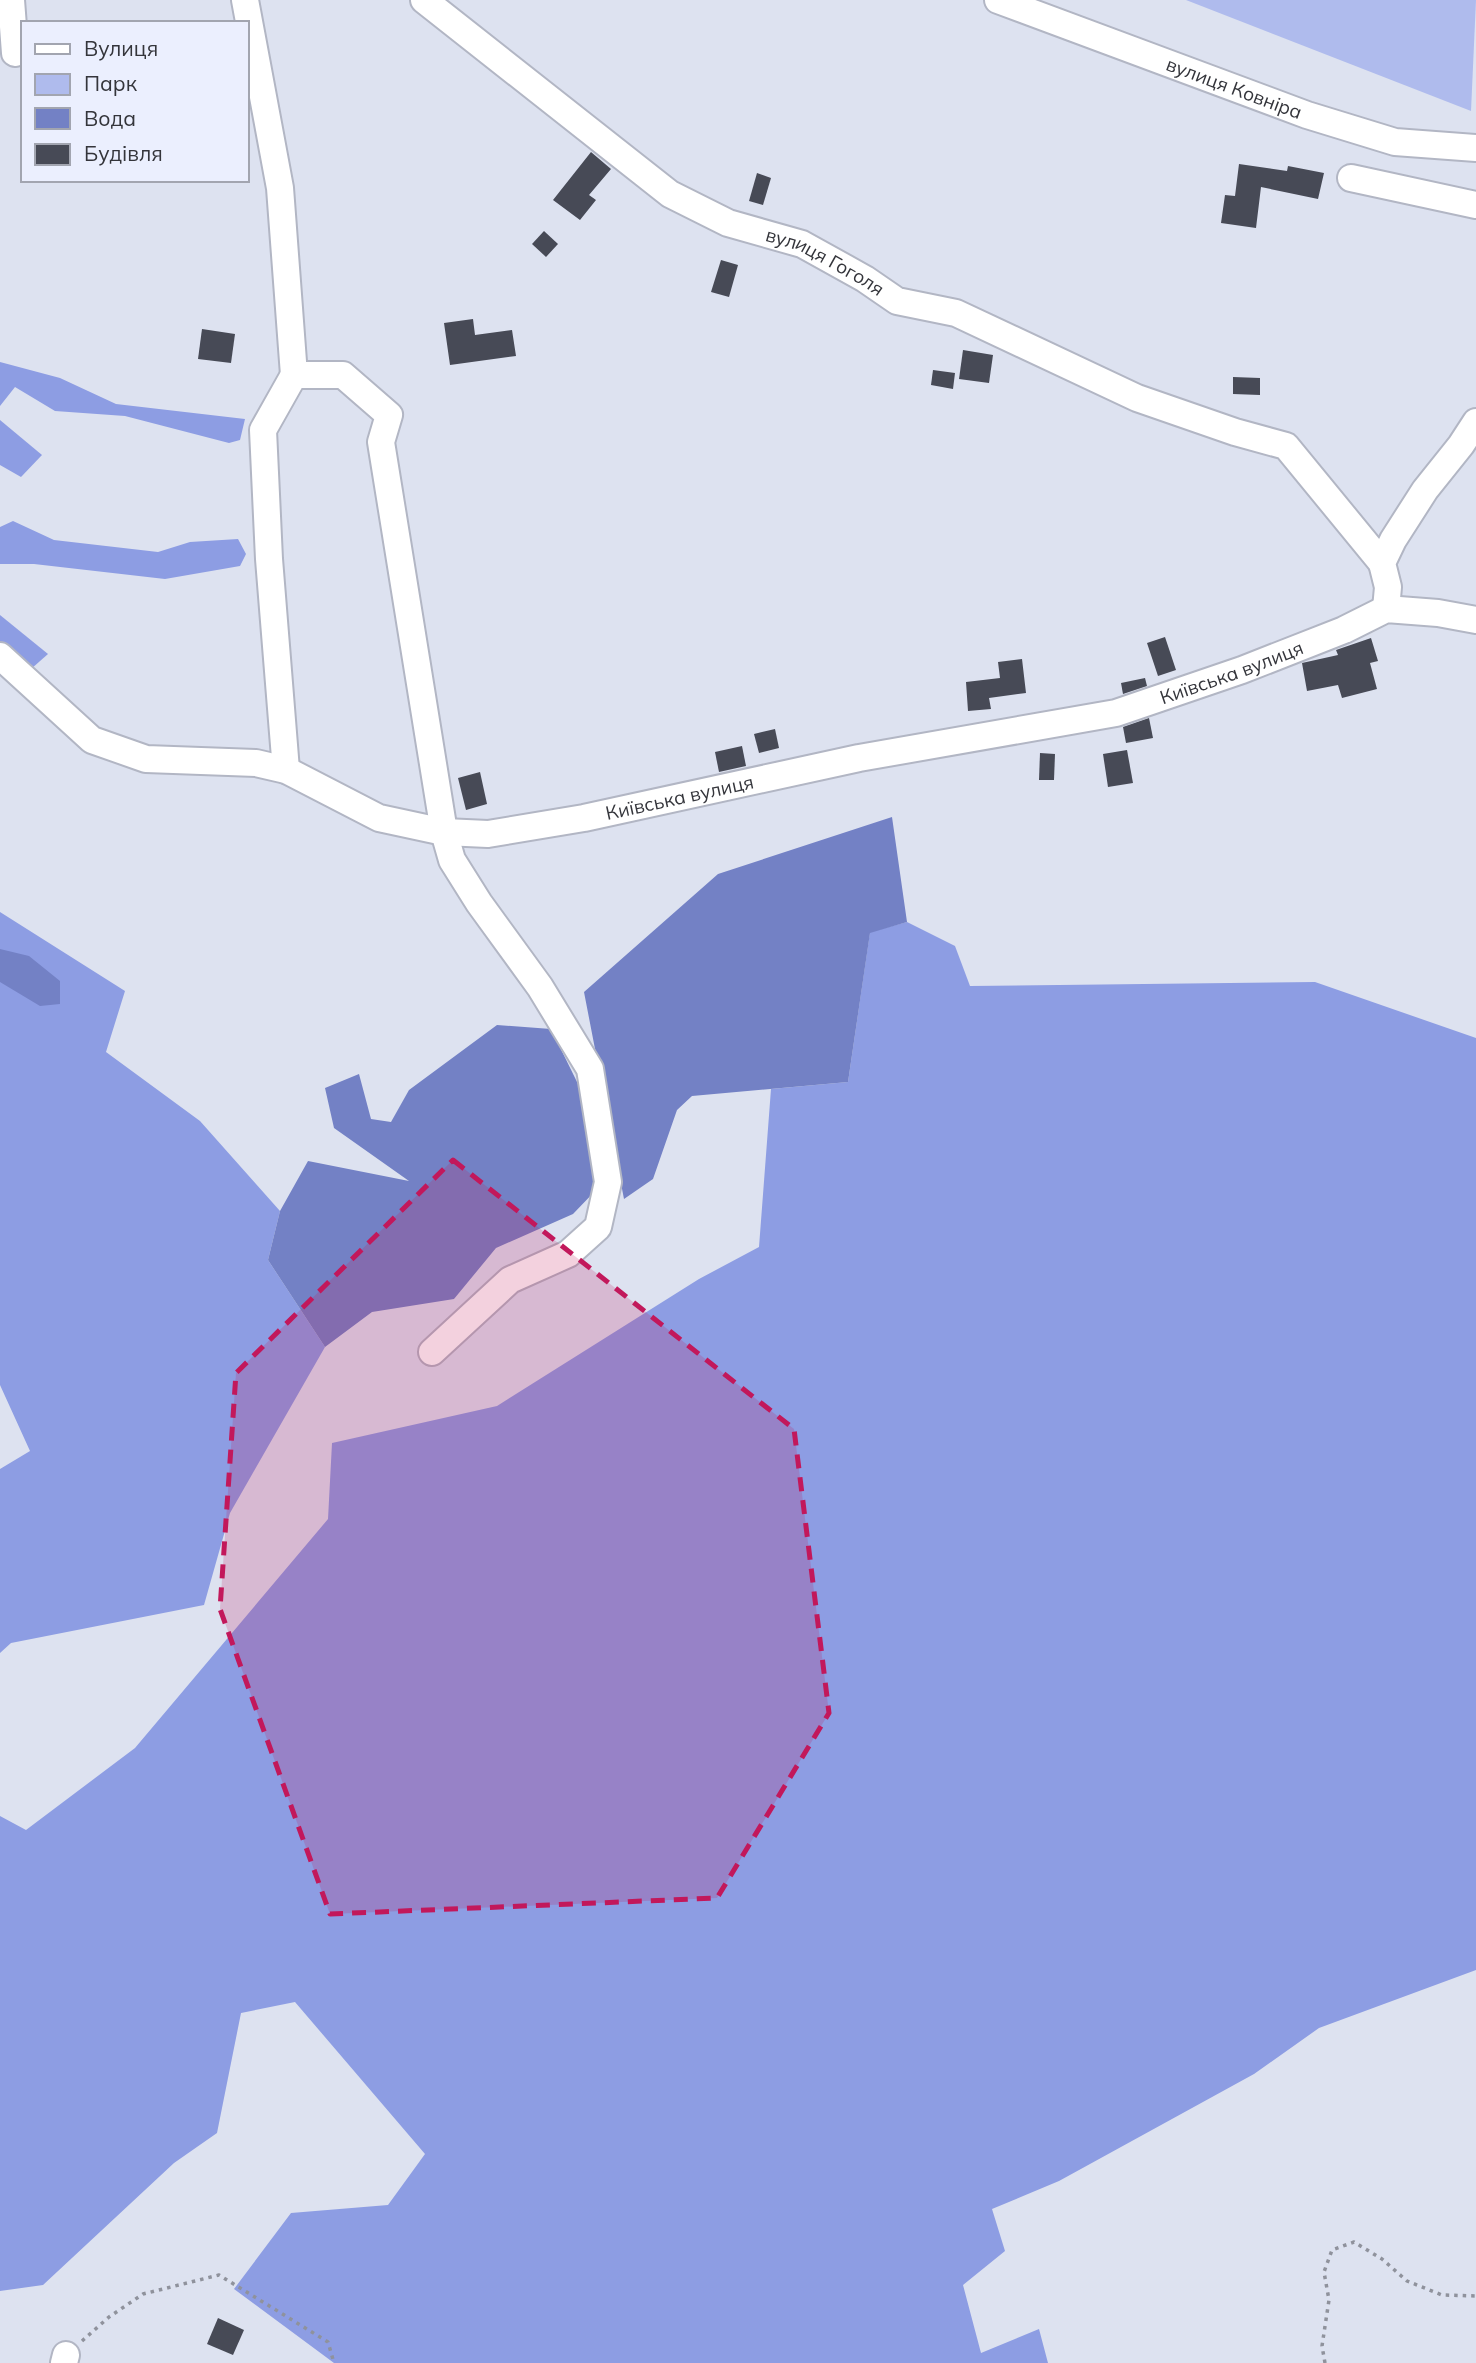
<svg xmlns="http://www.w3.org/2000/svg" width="1476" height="2363" font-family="Mulish,sans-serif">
<rect width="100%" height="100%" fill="#dde2f0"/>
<polygon fill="#afbbed" points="1186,0 1476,0 1471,111"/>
<g fill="#8d9de3">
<polygon points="0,362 60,378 116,404 245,419 240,440 229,443 125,416 55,411 15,387 0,406"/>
<polygon points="0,420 42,455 21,477 0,465"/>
<polygon points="13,521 54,540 158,552 190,542 238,539 246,554 240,566 165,579 34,564 0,564 0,527"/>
<polygon points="0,615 48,654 31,669 0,645"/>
<polygon points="0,912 125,991 106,1052 200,1121 280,1211 268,1260 325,1347 230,1513 204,1605 11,1643 0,1653 0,1469 30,1451 0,1385"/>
<polygon points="907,922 955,946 970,986 1315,982 1476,1038 1476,1970 1319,2028 1254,2074 1059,2181 992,2209 1005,2251 963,2285 981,2353 1039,2329 1048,2363 334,2363 234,2289 291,2213 388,2205 425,2154 295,2002 241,2013 217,2133 174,2163 43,2285 0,2291 0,1816 26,1830 135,1748 328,1519 332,1443 497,1406 699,1279 759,1247 771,1089 848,1082 870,932"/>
</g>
<g fill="#7381c5">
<polygon points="892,817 907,922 870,933 848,1082 692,1096 677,1110 653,1179 624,1199 584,992 718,874"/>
<polygon points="0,949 29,956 60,981 60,1004 40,1006 0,982"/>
<polygon points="497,1025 551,1029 579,1086 598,1188 573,1214 496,1248 454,1299 372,1312 325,1347 268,1260 280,1211 308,1161 409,1181 334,1128 325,1088 359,1074 371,1119 391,1122 409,1090"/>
</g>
<g fill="#474a56">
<polygon points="591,152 611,169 589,195 596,200 580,220 553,200"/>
<polygon points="1239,164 1287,171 1288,166 1324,173 1318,199 1261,187 1256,228 1221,223 1225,195 1235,196"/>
<polygon points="757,173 771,178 763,205 749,201"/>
<polygon points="544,231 558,244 546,257 532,244"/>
<polygon points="721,260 738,265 729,297 711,292"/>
<polygon points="473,319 475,335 512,330 516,356 450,365 444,323"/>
<polygon points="202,329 235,334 231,363 198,359"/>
<polygon points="963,350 993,355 989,383 959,379"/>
<polygon points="933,370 955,373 953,389 931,385"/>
<polygon points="1233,377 1260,378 1260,395 1233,394"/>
<polygon points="1165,637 1176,670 1158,676 1147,643"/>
<polygon points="1371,638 1378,661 1370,663 1377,689 1342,698 1338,685 1307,691 1302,663 1338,655 1336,650"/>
<polygon points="1022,659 1026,693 989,698 991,709 968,711 966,682 1000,678 998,662"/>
<polygon points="1145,678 1147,686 1123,694 1121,683"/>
<polygon points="1149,718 1153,738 1126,743 1123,727"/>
<polygon points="775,729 779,748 759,753 754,734"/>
<polygon points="742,746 746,766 719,772 715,752"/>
<polygon points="1127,750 1133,783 1108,787 1103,754"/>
<polygon points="1040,753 1055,754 1054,780 1039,780"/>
<polygon points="480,772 487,804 466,810 458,778"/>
<polygon points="218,2318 244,2330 233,2355 207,2344"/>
</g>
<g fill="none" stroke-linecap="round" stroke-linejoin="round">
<g stroke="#b2b6c4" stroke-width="30">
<g id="minor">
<polyline points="11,0 15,53"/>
<polyline points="245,0 280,188 294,375"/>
<path id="s1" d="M424 0 670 194 728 223 802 244 865 279 897 301 956 313 1137 398 1235 432 1286 446 1382 563"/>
<path id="s2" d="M998 0 1307 115 1395 142 1476 148"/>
<polyline points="1351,178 1476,205"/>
<polyline points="294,375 343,375 389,415 381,442 444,832 452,860 479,903 540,987 590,1069 608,1182 598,1227 568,1254 510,1280 432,1352"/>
<polyline points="1386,609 1388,587 1382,563 1393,540 1425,490 1461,445 1476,422"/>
<path id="s3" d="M0 656 92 740 146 759 256 763 286 770 379 818 444 832 488 834 584 818 859 758 1116 713 1242 670 1344 630 1386 609 1438 613 1476 620"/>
<polyline points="286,770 269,559 263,430 294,375"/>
<polyline points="64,2363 66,2355"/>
</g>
</g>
<g stroke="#8f929c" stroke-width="3.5" stroke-dasharray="3.5 5" stroke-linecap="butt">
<polyline points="82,2341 109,2317 143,2294 219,2275 328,2342 334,2363"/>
<polyline points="1325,2363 1322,2346 1329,2300 1324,2272 1332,2250 1354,2242 1382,2259 1407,2281 1442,2295 1476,2296"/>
</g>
<use href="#minor" stroke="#fff" stroke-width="26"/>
</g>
<path fill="#c2185b" fill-opacity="0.2" stroke="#c2185b" stroke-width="5" stroke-dasharray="14 9" stroke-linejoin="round" d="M453 1160 794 1429 829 1713 717 1898 330 1914 220 1609 236 1373Z"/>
<g text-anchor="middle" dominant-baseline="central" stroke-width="7" stroke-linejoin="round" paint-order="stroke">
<g font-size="19" fill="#34353b" stroke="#ebeffe">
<text stroke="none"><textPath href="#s2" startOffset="252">вулиця Ковніра</textPath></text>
<text stroke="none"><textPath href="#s1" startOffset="483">вулиця Гоголя</textPath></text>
<text stroke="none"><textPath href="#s3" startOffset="1300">Київська вулиця</textPath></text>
<text stroke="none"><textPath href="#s3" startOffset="733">Київська вулиця</textPath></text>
</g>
</g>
<rect x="21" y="21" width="228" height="161" fill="#ebeffe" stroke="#a2a5b0" stroke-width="2"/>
<rect x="35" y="44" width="35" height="10" fill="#ffffff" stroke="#a2a5b0" stroke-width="2"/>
<text x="84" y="56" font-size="21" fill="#34353b">Вулиця</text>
<rect x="35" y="74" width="35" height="21" fill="#afbbed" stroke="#a2a5b0" stroke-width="2"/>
<text x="84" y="91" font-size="21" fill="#34353b">Парк</text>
<rect x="35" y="108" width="35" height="21" fill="#7381c5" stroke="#a2a5b0" stroke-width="2"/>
<text x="84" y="126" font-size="21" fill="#34353b">Вода</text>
<rect x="35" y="144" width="35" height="21" fill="#474a56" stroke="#a2a5b0" stroke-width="2"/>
<text x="84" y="161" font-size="21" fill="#34353b">Будівля</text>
</svg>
